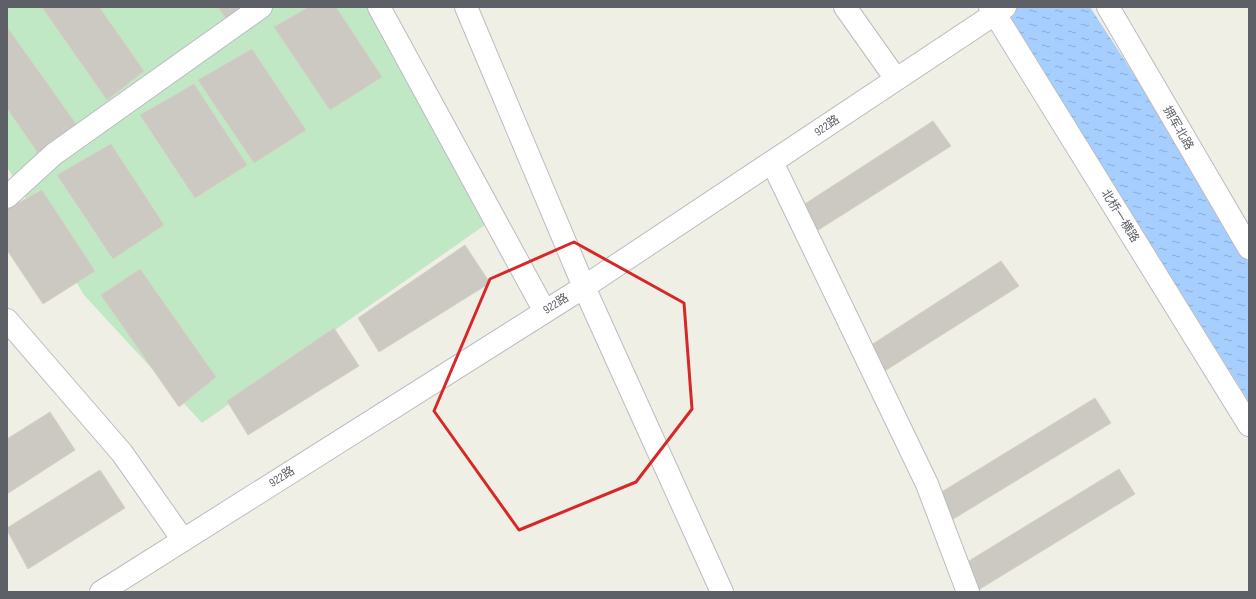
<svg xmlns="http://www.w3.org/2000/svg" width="1256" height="599" font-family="'Sofia Sans Condensed','Noto Sans SC',sans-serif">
<defs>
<pattern id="water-ripples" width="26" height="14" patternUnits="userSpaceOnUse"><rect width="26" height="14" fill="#a6cfff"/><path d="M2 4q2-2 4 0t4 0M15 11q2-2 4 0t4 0" fill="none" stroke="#8aabd2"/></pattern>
</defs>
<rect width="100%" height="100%" fill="#f0efe5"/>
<polygon fill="#c1e8c5" points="7,7 373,7 485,225 202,423 84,295 7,167"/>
<polygon fill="url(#water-ripples)" points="1001,7 1090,7 1168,127 1249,263 1249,402 1030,50"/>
<g fill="#cbc9c2" stroke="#d5d1c3">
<polygon points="42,7 99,7 144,71 107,100"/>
<polygon points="218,7 243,7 227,20"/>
<polygon points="309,7 336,7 382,77 330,110 274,27"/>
<polygon points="7,27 76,124 38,153 7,108"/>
<polygon points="252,49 306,130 254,163 198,80"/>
<polygon points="194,84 247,165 195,198 140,115"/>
<polygon points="933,121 951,146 812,234 797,209"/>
<polygon points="111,144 164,225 113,259 57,175"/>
<polygon points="42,190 95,271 43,304 7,250 7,209"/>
<polygon points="465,245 490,283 379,352 358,318"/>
<polygon points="1001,261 1019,286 880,374 865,349"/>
<polygon points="140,269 216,377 179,407 101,295"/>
<polygon points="334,328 359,366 248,435 227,401"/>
<polygon points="1095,398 1111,423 950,521 935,496"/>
<polygon points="50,412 75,450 7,494 7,439"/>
<polygon points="1119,469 1135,494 975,592 959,567"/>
<polygon points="100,470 125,508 28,569 7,530 7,528"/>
</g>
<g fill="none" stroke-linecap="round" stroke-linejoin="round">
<g stroke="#babcc1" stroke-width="24">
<g id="minor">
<polyline points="379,7 543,308"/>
<polyline points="466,7 584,287 722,592"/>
<polyline points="845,7 896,79"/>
<polyline points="990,7 995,14 1249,425"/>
<polyline points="1108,7 1249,248"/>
<polyline points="772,162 927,484 968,592"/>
<polyline points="7,197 54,154 261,7"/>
<polyline points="7,320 122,453 183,540"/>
<polyline points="101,592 584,287 1005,7"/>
</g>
</g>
<use href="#minor" stroke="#fff" stroke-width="22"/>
</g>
<path fill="none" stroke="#d62828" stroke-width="3" stroke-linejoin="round" d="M574 242 684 303 692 409 636 482 519 530 434 411 490 279Z"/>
<g text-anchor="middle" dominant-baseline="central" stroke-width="3.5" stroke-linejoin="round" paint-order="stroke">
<g font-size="12" fill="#5d6066" stroke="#fff">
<text transform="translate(827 126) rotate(-34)">922路</text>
<text transform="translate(1178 128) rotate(60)">拥军北路</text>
<text transform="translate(1120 216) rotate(58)">北桥一横路</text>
<text transform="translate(556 304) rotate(-32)">922路</text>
<text transform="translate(282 477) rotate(-32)">922路</text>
</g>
</g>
<rect width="1256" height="599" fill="none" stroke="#5d6066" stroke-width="16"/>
</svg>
